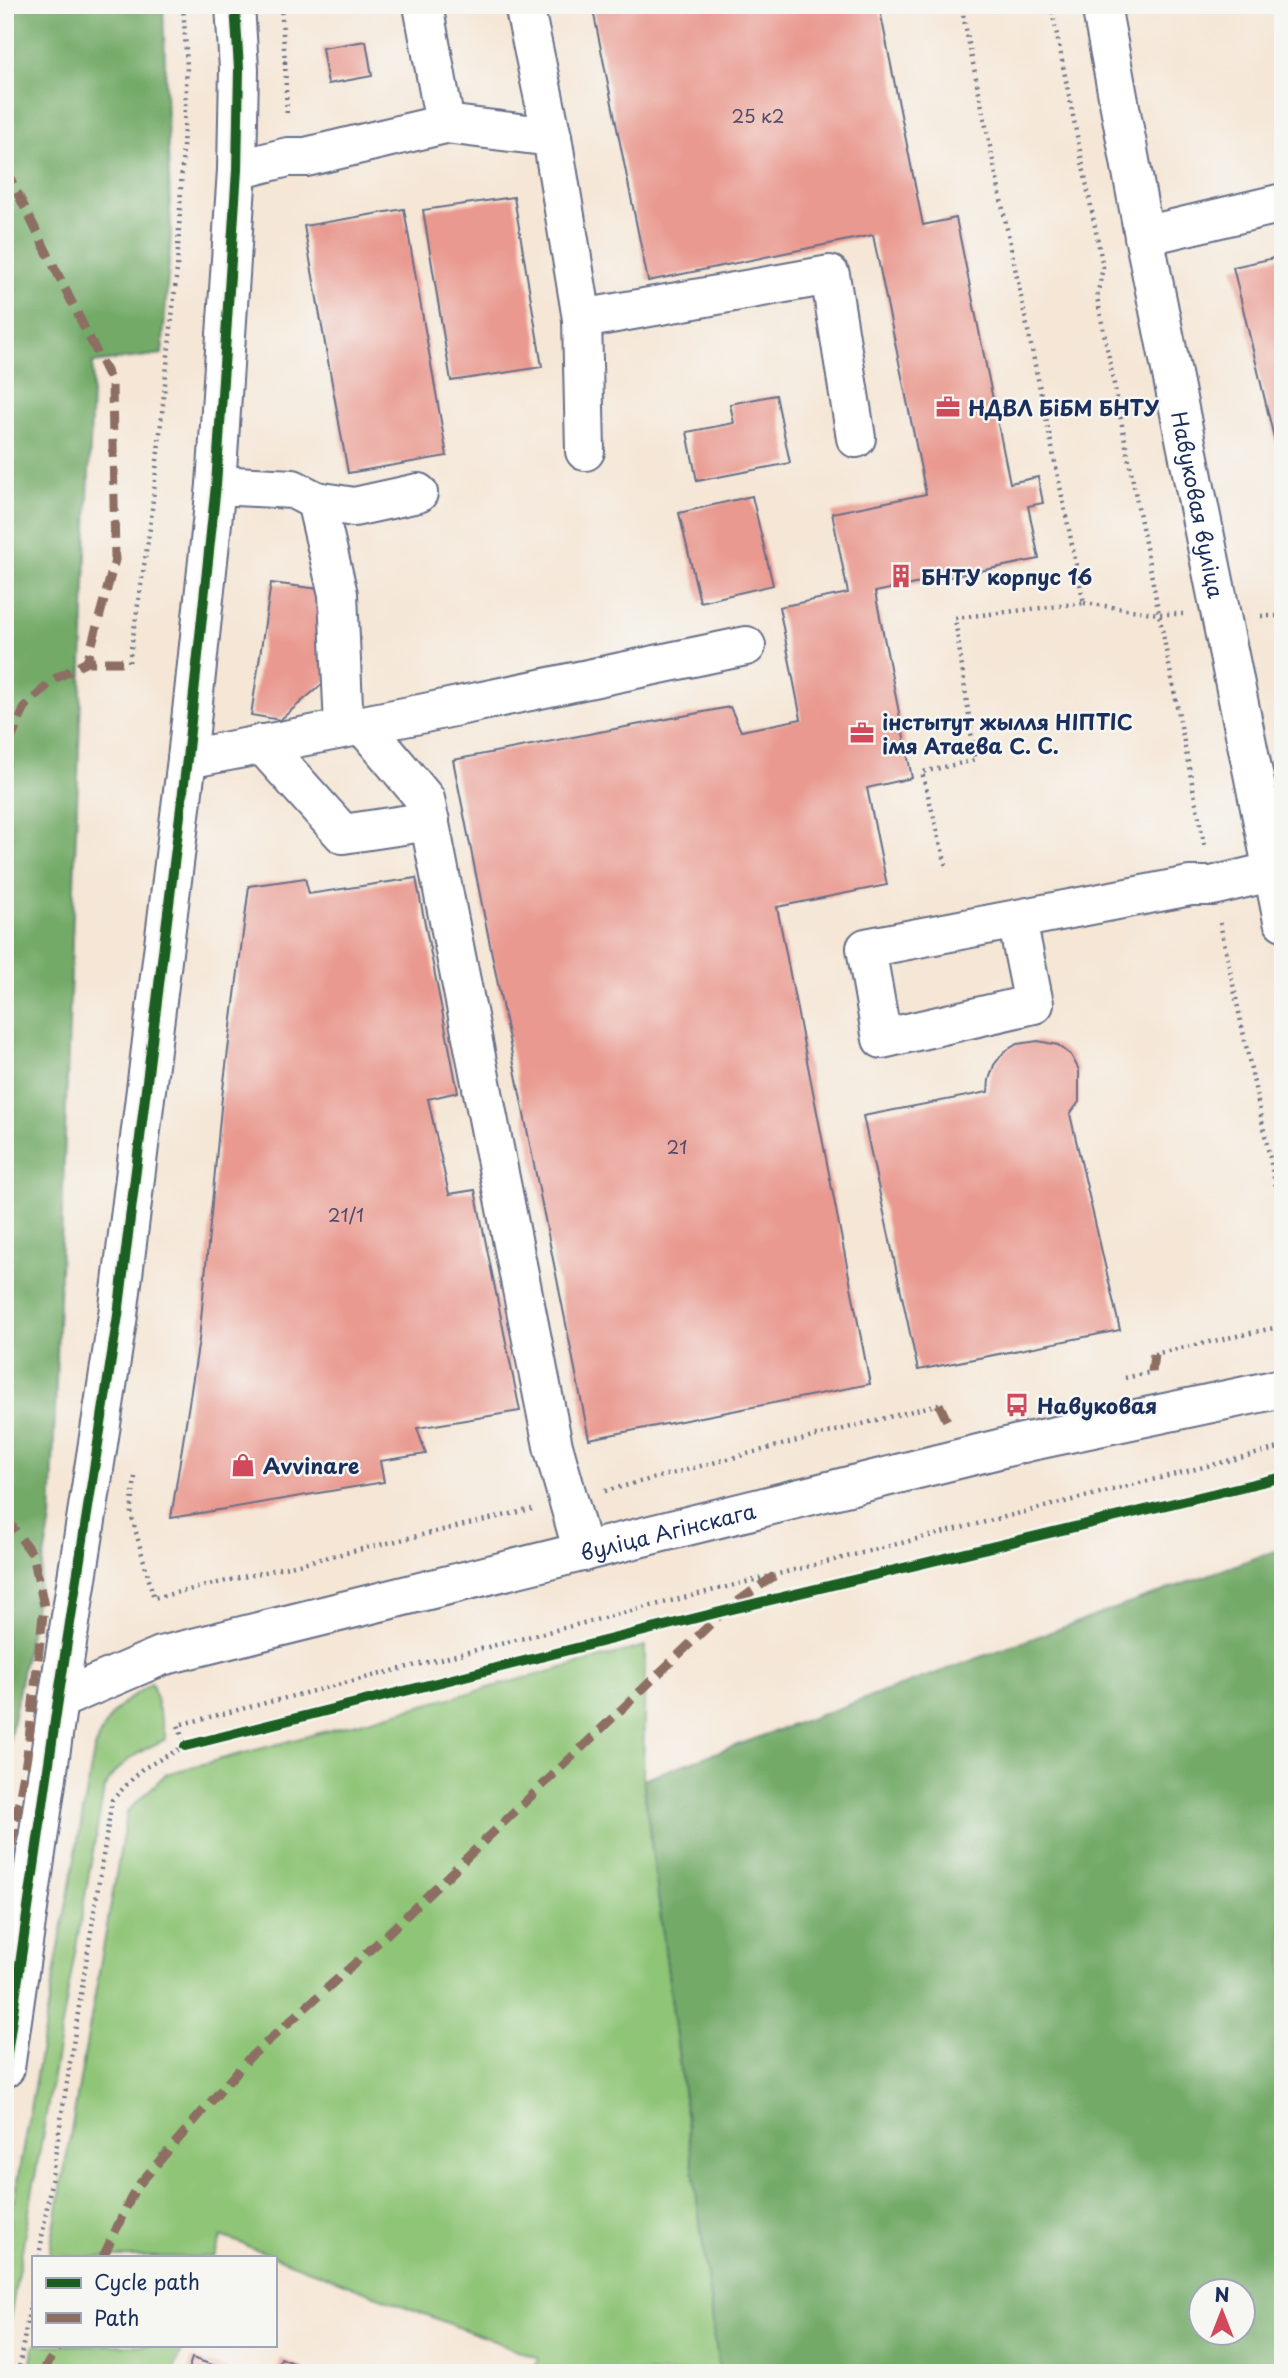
<svg xmlns="http://www.w3.org/2000/svg" width="1288" height="2378" font-family="'Playpen Sans',sans-serif">
<rect width="100%" height="100%" fill="#f6f6f2"/>
<filter id="ink" filterUnits="userSpaceOnUse"><feTurbulence type="fractalNoise" baseFrequency=".0143" numOctaves="2"/><feDisplacementMap in="SourceGraphic" scale="14" xChannelSelector="R" yChannelSelector="G"/><feConvolveMatrix kernelMatrix="1 2 1 2 8 2 1 2 1" color-interpolation-filters="sRGB"/></filter>
<filter id="wash" filterUnits="userSpaceOnUse"><feTurbulence type="fractalNoise" baseFrequency=".00686" numOctaves="4" result="noise"/><feDisplacementMap in="SourceGraphic" scale="28" xChannelSelector="R" yChannelSelector="G"/><feGaussianBlur stdDeviation="1.57" result="paint"/><feColorMatrix in="noise" values="0 0 0 0 0 0 0 0 0 0 0 0 0 0 0 0 0 1.4 0 .05"/><feComposite in="paint" operator="in"/></filter>
<g filter="url(#wash)">
<rect width="100%" height="100%" fill="#f5e6d5"/>
<g fill="#8fc577" stroke="#557a6a" stroke-width="2">
<polygon points="645,1646 643,1779 719,2370 723,2373 533,2373 538,2358 222,2236 214,2257 49,2257 127,1812 166,1774"/>
<path d="M152 1683 166 1739C139 1751 118 1763 104 1789L5 2346V2249L94 1751C106 1714 120 1704 152 1683Z"/>
<polygon points="34,2345 183,2345 173,2373 29,2373"/>
</g>
<g fill="#73aa68" stroke="#476c63" stroke-width="2" fill-rule="evenodd">
<polygon points="5,5 163,5 171,235 162,354 93,363 51,1521 5,1763"/>
<path d="M1283 1548V2373H723L719 2370 643 1779ZM1200 2290H1242V2332H1200Z"/>
</g>
<g id="blocks">
<g fill="#e9998f">
<polygon points="592,5 879,5 923,225 956,218 1010,483 1038,477 1043,503 1028,506 1039,559 875,592 912,778 867,788 887,885 777,907 870,1384 589,1439 453,760 730,707 741,731 801,719 779,607 848,593 832,513 926,494 873,235 648,281"/>
<polygon points="366,41 372,76 328,84 322,48"/>
<polygon points="514,197 542,367 451,381 423,210"/>
<polygon points="404,209 447,456 348,473 304,226"/>
<polygon points="1283,256 1283,471 1282,471 1233,267"/>
<polygon points="776,395 790,463 697,481 687,432 734,423 730,404"/>
<polygon points="752,496 773,585 700,602 679,513"/>
<polygon points="271,583 319,589 328,679 280,720 251,715"/>
<polygon points="305,878 309,894 416,878 458,1092 428,1099 449,1194 475,1190 520,1411 417,1428 426,1454 380,1461 384,1482 171,1518 199,1340 222,1097 249,886"/>
<polygon points="1038,1041 1058,1045 1071,1055 1079,1070 1079,1102 1070,1114 1120,1330 918,1370 863,1116 988,1092 989,1080 994,1065 1004,1052 1017,1044"/>
<polygon points="192,2358 233,2372 233,2373 187,2373"/>
<polygon points="281,2358 304,2368 302,2373 275,2373"/>
</g>
</g>
</g>
<g filter="url(#ink)">
<use href="#blocks" fill-opacity="0" stroke="#676f88" stroke-width="2"/>
<g fill="none" stroke-linecap="round" stroke-linejoin="round">
<g stroke="#676f88" stroke-width="42">
<g id="minor">
<polyline points="423,5 445,124"/>
<polyline points="524,5 552,137"/>
<path id="s1" d="M1101 5 1144 236 1283 921"/>
<polyline points="237,170 288,157 306,157 445,124 552,137 582,319 830,275 856,438"/>
<polyline points="1144,236 1283,203"/>
<polyline points="582,319 585,451"/>
<polyline points="216,485 293,489 316,501 338,594 344,728"/>
<polyline points="316,501 354,507 418,493"/>
<polyline points="363,725 425,799 553,1446 583,1552"/>
<polyline points="262,744 343,834 430,821"/>
<polyline points="187,759 420,714 746,646"/>
<polyline points="1017,920 1034,1004 882,1039 866,948 1190,886 1212,886 1283,869"/>
<path id="s2" d="M58 1700 161 1656 1027 1442 1283 1388"/>
<polyline points="5,2068 58,1700 118,1315 187,759 216,485 237,170 239,69 235,5"/>
</g>
</g>
<g stroke="#676f88" stroke-width="4.5" stroke-dasharray="2 5" stroke-linecap="butt">
<polyline points="281,5 285,62 283,62"/>
<polyline points="1051,5 1103,267 1097,297 1205,849"/>
<polyline points="285,62 287,118"/>
<polyline points="1084,603 1159,614 1183,614"/>
<polyline points="1261,616 1283,616"/>
<polyline points="129,662 150,528 177,269 187,67 183,5"/>
<polyline points="946,865 922,772 975,760 955,618 1084,603 961,5"/>
<polyline points="1220,923 1283,1220"/>
<polyline points="1154,1354 1283,1326"/>
<polyline points="1125,1378 1152,1372"/>
<polyline points="135,1477 131,1514 154,1598 532,1509"/>
<polyline points="605,1491 939,1404"/>
<polyline points="39,2257 112,1800 142,1769 185,1746 178,1725 1283,1447"/>
<polyline points="18,2373 33,2289"/>
</g>
<use href="#minor" stroke="#fff" stroke-width="38"/>
<g stroke="#8d6e63" stroke-width="9" stroke-dasharray="18 9" stroke-linecap="butt">
<polyline points="5,168 112,383 115,560 87,662"/>
<polyline points="5,771 11,739 25,707 54,679 87,662 129,662"/>
<polyline points="1152,1372 1154,1354"/>
<polyline points="939,1404 948,1423"/>
<polyline points="5,1517 33,1555 44,1606 27,1756 5,1879"/>
<polyline points="103,2257 135,2189 249,2058 381,1940 724,1611 774,1576"/>
<polyline points="42,2373 59,2345"/>
</g>
<g stroke="#f6f6f2" stroke-width="15">
<g id="cycleway">
<polyline points="185,1746 724,1611 1283,1477"/>
<polyline points="5,2068 58,1700 118,1315 187,759 216,485 237,170 239,69 235,5"/>
</g>
</g>
<use href="#cycleway" stroke="#1b5e20" stroke-width="10"/>
</g>
</g>
<defs>
<g id="office-bare" transform="scale(1.89)"><path d="M-6-3h4V-5.5h4V-3h4V5H-6ZM-1-4.5V-3h2v-1.5ZM-6 0V1H6V0Z" fill="#d1495b" stroke="#f6f6f2" stroke-width="2.5" paint-order="stroke"/></g>
<g id="building-bare" transform="scale(1.89)"><path d="M-4-6H4V6H1V3H-1V6H-4ZM-2.5-4.3h1.7v1.8h-1.7ZM.8-4.3h1.7v1.8H.8ZM-2.5-1h1.7V.8h-1.7ZM.8-1h1.7V.8H.8Z" fill="#d1495b" stroke="#f6f6f2" stroke-width="2.5" paint-order="stroke"/></g>
<g id="bus-bare" transform="scale(1.89)"><path d="M-5-6H5V4H4V6H2V4H-2V6H-4V4H-5ZM-3.5-4V0h7V-4ZM-3.5 1.2v1.5H-2V1.2ZM2 1.2v1.5H3.5V1.2Z" fill="#d1495b" stroke="#f6f6f2" stroke-width="2.5" paint-order="stroke"/></g>
<g id="shop-bare" transform="scale(1.89)"><path d="M-5-2.5h2.3a2.7 3.5 0 0 1 5.4 0H5L5.5 6h-11ZM-1.5-2.5h3a1.5 2.3 0 0 0-3 0Z" fill="#d1495b" stroke="#f6f6f2" stroke-width="2.5" paint-order="stroke"/></g>
</defs>
<g fill-rule="evenodd">
<use href="#office-bare" x="948" y="407"/>
<use href="#building-bare" x="901" y="576"/>
<use href="#office-bare" x="862" y="733"/>
<use href="#bus-bare" x="1017" y="1405"/>
<use href="#shop-bare" x="243" y="1465"/>
</g>
<g text-anchor="middle" dominant-baseline="central" stroke-width="5" stroke-linejoin="round" paint-order="stroke">
<g font-size="18" fill="#4e4a6a">
<text x="758" y="115">25 к2</text>
<text x="677" y="1146">21</text>
<text x="346" y="1214">21/1</text>
</g>
<g font-size="21" font-weight="bold" fill="#1b2f5e" stroke="#f6f6f2" text-anchor="start">
<text x="968" y="407">НДВЛ БіБМ БНТУ</text>
<text x="921" y="576">БНТУ корпус 16</text>
<text x="882" y="721">інстытут жылля НІПТІС<tspan x="882" dy="24">імя Атаева С. С.</tspan></text>
<text x="1037" y="1405">Навуковая</text>
<text x="263" y="1465">Avvinare</text>
</g>
<g font-size="21" fill="#1b2f5e" stroke="#f6f6f2">
<text stroke="none"><textPath href="#s1" startOffset="509">Навуковая вуліца</textPath></text>
<text stroke="none"><textPath href="#s2" startOffset="634">вуліца Агінскага</textPath></text>
</g>
</g>
<rect width="1288" height="2378" fill="none" stroke="#f6f6f2" stroke-width="28"/>
<rect x="32" y="2256" width="245" height="91" fill="#f6f6f2" stroke="#9ea6b7" stroke-width="2"/>
<rect x="46" y="2278" width="35" height="10" fill="#1b5e20" stroke="#9ea6b7" stroke-width="2"/>
<text x="94" y="2290" font-size="21" fill="#1b2f5e">Cycle path</text>
<rect x="46" y="2313" width="35" height="10" fill="#8d6e63" stroke="#9ea6b7" stroke-width="2"/>
<text x="94" y="2326" font-size="21" fill="#1b2f5e">Path</text>
<g transform="translate(1222 2312)"><circle r="33" fill="#f6f6f2" stroke="#9ea6b7" stroke-width="2"/>
<path d="M0-5L12 26L0 18L-12 26Z" fill="#d1495b"/>
<text y="-10" font-size="19" font-weight="bold" text-anchor="middle" fill="#1b2f5e">N</text>
</g>
</svg>
